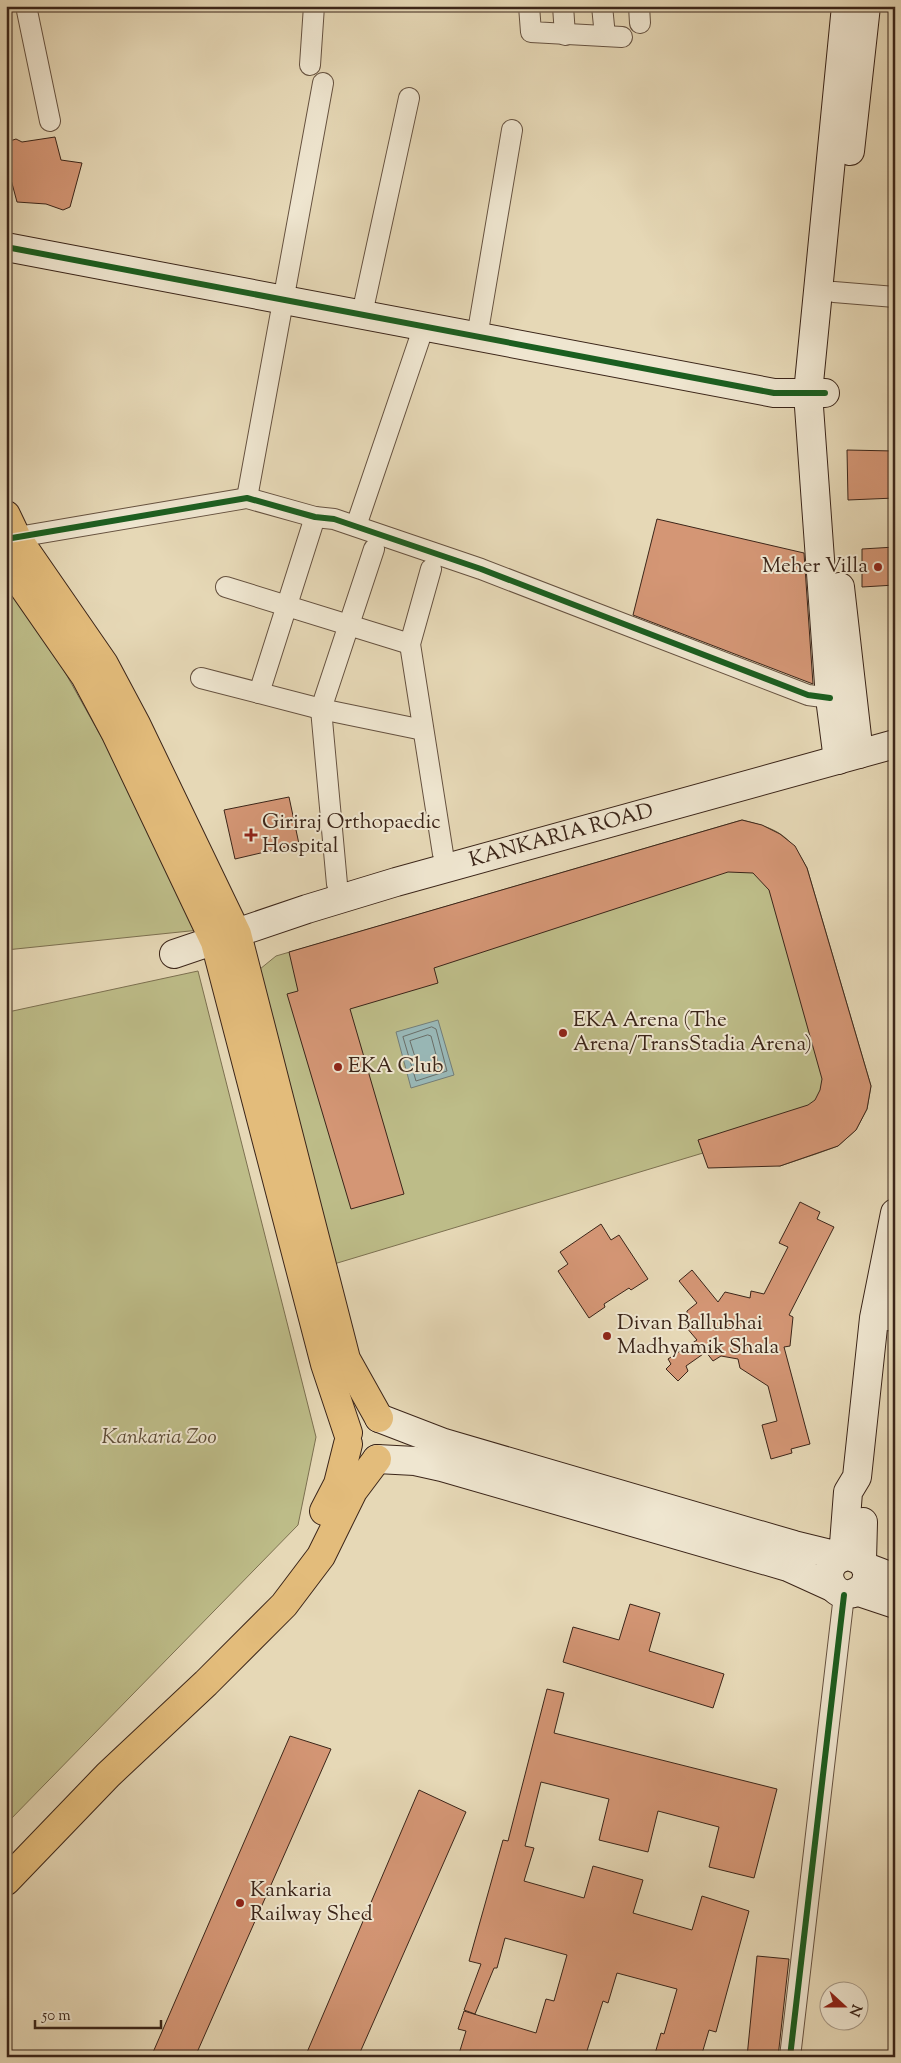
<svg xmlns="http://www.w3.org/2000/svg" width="901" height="2063" font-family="'Sorts Mill Goudy',serif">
<rect width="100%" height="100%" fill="#e6d8b6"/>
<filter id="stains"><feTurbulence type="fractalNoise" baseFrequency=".004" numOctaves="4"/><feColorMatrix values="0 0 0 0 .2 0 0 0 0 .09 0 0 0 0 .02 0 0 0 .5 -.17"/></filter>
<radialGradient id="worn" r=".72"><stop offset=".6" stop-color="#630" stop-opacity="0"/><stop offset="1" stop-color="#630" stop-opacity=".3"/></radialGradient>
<g fill="#bdbc88" stroke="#7c7050">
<polygon points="6,567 209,929 6,950"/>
<path d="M742 820C778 829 789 834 807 868L871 1086 867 1109 856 1130 838 1146 816 1154 780 1166 703 1153 334 1264 260 969 276 956Z"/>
<polygon points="198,971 316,1437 298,1525 6,1824 8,1012"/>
</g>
<polygon fill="#99b8b7" stroke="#737d78" points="438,1020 454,1075 411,1088 396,1032"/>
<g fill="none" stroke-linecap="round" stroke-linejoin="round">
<g stroke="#6a6e68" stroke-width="1">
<polygon points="432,1027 436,1029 447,1071 416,1081 403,1037"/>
<polygon points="428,1035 431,1036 439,1066 420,1073 410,1041"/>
</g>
</g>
<g fill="#d49675" stroke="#3b2519">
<polygon points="55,137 61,160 82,163 70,207 63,210 46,204 17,202 6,161 6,149 10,141 16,139 22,142"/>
<polygon points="847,450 894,451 895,498 848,500"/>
<polygon points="657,519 804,553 813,684 633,615"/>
<polygon points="895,547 895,585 862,587 862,549"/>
<polygon points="289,797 299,844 235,859 224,810"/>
<polygon points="742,820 762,825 780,834 795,846 807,868 871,1086 867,1109 856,1130 838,1146 780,1166 708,1168 698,1140 808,1105 815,1100 820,1090 822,1079 769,890 753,873 728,872 434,968 438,983 350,1009 404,1194 351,1209 287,994 298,991 289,952"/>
<polygon points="800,1202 820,1212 817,1219 834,1227 789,1315 793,1317 790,1346 784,1347 810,1444 791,1449 792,1453 771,1459 762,1425 777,1421 768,1386 740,1368 738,1359 721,1356 713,1361 706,1352 686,1366 688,1371 678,1381 666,1369 671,1364 668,1359 697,1340 686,1327 687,1311 697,1303 679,1281 692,1270 718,1302 725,1292 750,1298 751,1291 764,1294 788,1247 779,1243"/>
<polygon points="601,1224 611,1240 619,1235 648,1279 631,1290 629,1288 604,1304 605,1307 589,1318 558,1271 568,1264 560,1252"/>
<polygon points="630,1604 660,1613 649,1651 724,1674 713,1708 563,1662 573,1627 619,1640"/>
<polygon points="547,1689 564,1693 554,1733 777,1789 754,1878 709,1867 719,1827 658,1811 648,1852 599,1840 609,1799 541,1782 525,1846 534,1848 524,1881 584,1898 593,1866 643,1880 633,1913 692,1930 702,1896 749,1911 716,2032 709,2030 701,2057 654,2057 661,2033 664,2034 677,1989 617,1973 608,2003 603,2001 585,2057 458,2057 466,2031 458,2029 464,2011 536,2033 546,1999 554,2001 567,1955 505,1938 497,1968 494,1968 475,2014 464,2010 481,1964 469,1961 503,1840 508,1841"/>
<polygon points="290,1736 331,1749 195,2057 151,2057"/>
<polygon points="419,1790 466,1812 358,2057 305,2057"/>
<polygon points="757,1956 789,1959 778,2057 747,2057"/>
</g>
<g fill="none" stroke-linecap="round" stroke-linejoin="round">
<g stroke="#665240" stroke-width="22">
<g id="street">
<polyline points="26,6 50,121"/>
<polyline points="529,6 531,32 622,37"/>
<polyline points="563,6 565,35"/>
<polyline points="602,6 605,36"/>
<polyline points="639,6 640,23"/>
<polyline points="310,65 314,6"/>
<polyline points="834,292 895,297"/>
<polyline points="362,314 409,98"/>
<polyline points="477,337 512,130"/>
<polyline points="247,498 323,83"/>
<polyline points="356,526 424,326"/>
<polyline points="6,539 247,498 315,517 334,519 481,569 808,695 830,698"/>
<polyline points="431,569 410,644 443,854"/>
<polyline points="226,587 410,644"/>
<polyline points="201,678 321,709 423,730"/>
<polyline points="259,693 315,517"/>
<polyline points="337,884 321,709 374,549"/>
<polyline points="874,1318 895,1321"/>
<polyline points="790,2057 844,1595"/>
</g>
</g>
<g stroke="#3b2519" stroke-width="30">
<g id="secondary">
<polyline points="850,151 866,6"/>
<polyline points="6,247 774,393 825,393"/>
<polyline points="840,587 859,754"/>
<polyline points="838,760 830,698 808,393 846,6"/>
<path id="s1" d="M174 954 307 909 396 882 895 744"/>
<polyline points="379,1418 444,1443 794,1545 843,1557 848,1492 857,1477 874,1318 895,1213"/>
<polyline points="377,1459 415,1461 442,1467 788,1567 832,1587"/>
<path d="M862 1561 849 1556C810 1562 836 1615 865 1585L868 1573 862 1561 863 1522"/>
<polyline points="866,1567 895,1578"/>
<polyline points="859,1592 895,1604"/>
</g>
</g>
<g stroke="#3b2519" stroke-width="30">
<g id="primary">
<polyline points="6,515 17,538 104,664 136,724 237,934 346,1359 379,1418"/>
<polyline points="6,562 85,676 116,734 215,942 325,1364 348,1433"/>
<polyline points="324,1511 338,1484 348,1444"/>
<polyline points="6,1881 108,1775 206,1683 284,1605 321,1556 353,1491 377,1459"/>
</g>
</g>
<use href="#street" stroke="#efe6d0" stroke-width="20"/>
<use href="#secondary" stroke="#efe6d0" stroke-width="28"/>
<use href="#primary" stroke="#e3bc7b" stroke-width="28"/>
<g stroke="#efe6d0" stroke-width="9">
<g id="cycleway">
<polyline points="6,247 774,393 825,393"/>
<polyline points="6,539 247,498 315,517 334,519 481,569 808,695 830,698"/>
<polyline points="790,2057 844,1595"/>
</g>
</g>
<use href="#cycleway" stroke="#1b5e20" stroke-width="6"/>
</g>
<g fill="#8f2418" stroke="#efe6d0" stroke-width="2">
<circle cx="878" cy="567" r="5"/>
<path d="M248.5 827.5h5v5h5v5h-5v5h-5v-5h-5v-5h5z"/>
<circle cx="563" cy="1033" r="5"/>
<circle cx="338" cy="1067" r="5"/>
<circle cx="607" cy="1336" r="5"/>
<circle cx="240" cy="1903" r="5"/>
</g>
<g text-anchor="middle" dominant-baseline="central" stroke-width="4" stroke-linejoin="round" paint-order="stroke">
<g font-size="21" fill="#3b2519" stroke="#efe6d0" text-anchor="start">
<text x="868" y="567" text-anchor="end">Meher Villa</text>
<text x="262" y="823">Giriraj Orthopaedic<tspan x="262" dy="24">Hospital</tspan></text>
<text x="573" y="1021">EKA Arena (The<tspan x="573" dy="24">Arena/TransStadia Arena)</tspan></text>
<text x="348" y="1067">EKA Club</text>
<text x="617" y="1324">Divan Ballubhai<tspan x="617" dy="24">Madhyamik Shala</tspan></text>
<text x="250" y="1891">Kankaria<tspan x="250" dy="24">Railway Shed</tspan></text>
</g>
<g font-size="21" fill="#3b2519" stroke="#efe6d0">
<text stroke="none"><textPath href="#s1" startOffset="405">KANKARIA ROAD</textPath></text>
</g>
<g font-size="21" font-style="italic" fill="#5c4b35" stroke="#efe6d0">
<text x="159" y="1438">Kankaria Zoo</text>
</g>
</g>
<rect width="901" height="2063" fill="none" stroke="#e6d8b6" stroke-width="25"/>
<rect x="8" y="8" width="886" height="2048" fill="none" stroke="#3b2519" stroke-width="2.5"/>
<rect x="12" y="12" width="876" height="2038" fill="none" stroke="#3b2519"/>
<g transform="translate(844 2006) rotate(111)"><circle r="24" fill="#efe6d0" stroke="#a79987"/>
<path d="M0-4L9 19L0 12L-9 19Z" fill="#8f2418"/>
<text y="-8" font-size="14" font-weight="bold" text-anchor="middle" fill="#3b2519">N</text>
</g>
<path d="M35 2020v8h126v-8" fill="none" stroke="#3b2519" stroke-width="2.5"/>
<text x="42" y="2020" font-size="15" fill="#3b2519" stroke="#efe6d0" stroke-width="4" paint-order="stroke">50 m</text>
<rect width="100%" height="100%" filter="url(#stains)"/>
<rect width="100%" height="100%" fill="url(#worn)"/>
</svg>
